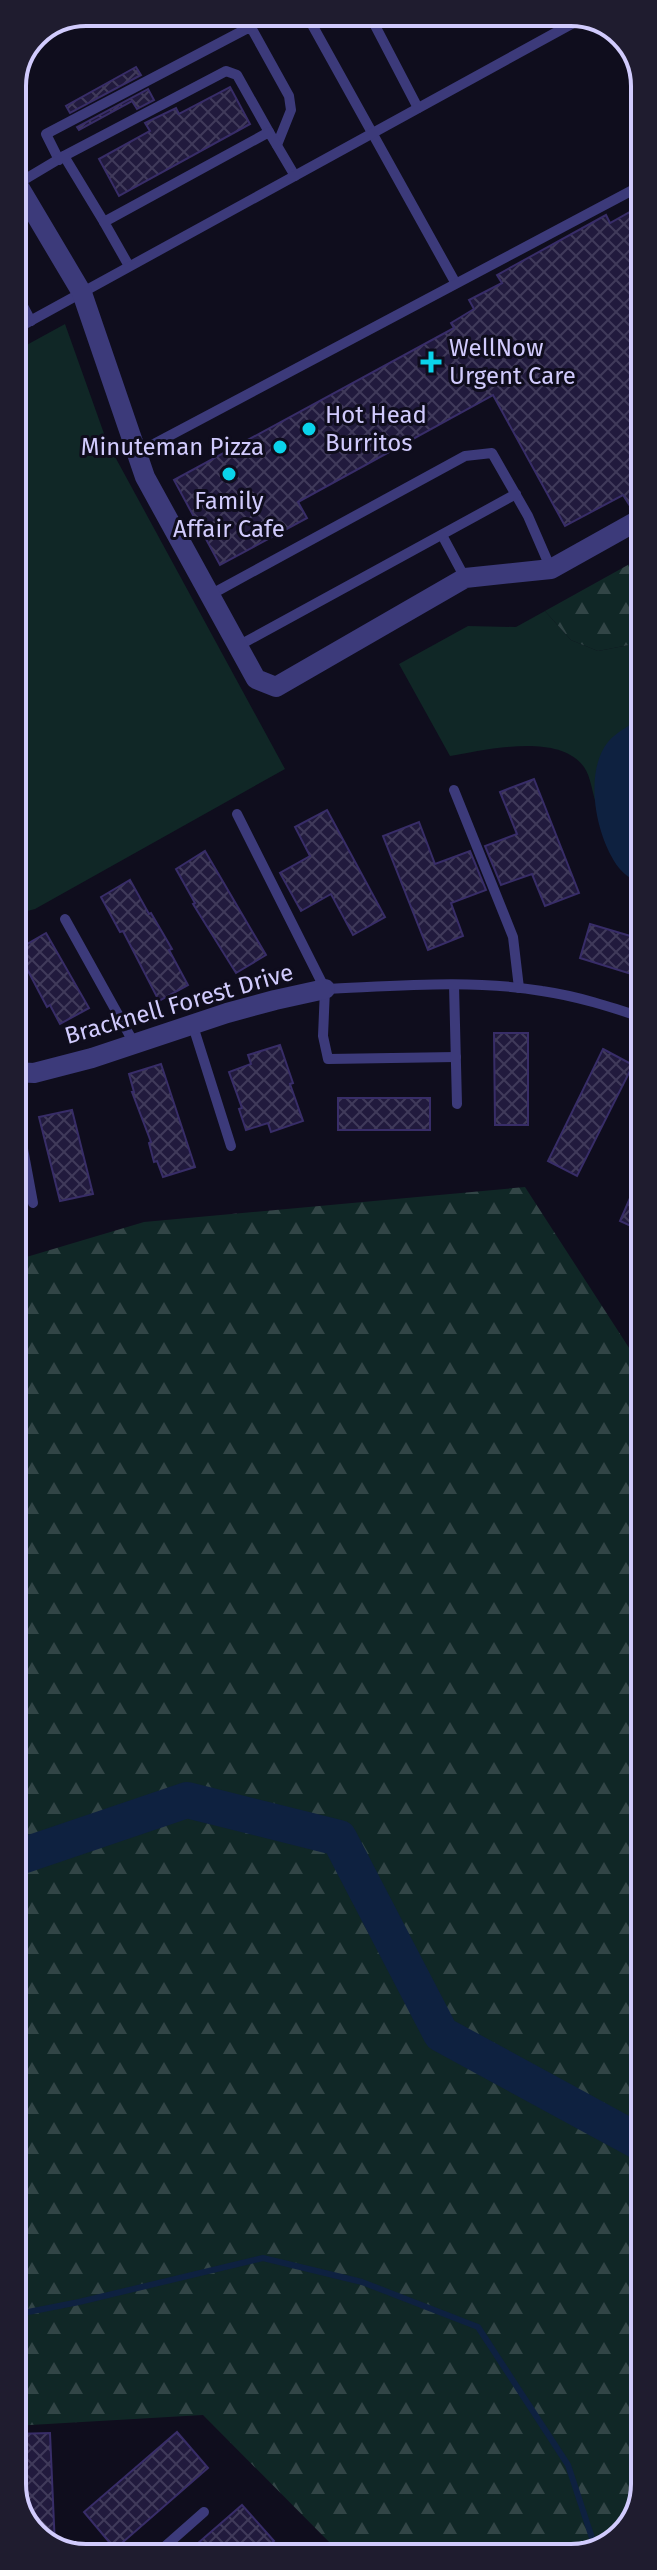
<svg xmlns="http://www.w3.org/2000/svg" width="657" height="2570" font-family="'Fira Sans',sans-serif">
<defs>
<pattern id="forest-firs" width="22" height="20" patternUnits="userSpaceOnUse" patternTransform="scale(2)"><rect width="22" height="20" fill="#102726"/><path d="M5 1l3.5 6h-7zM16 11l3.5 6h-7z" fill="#324546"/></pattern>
<pattern id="building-cross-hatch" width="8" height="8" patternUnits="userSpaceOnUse" patternTransform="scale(2)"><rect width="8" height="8" fill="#211a3d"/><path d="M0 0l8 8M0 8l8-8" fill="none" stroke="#403a5a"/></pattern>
</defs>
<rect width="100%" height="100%" fill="#0f0d1d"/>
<g fill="#102726">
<polygon points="65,324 107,442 285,769 35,909 12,915 12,353"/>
<path d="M545 611 571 640 598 651 644 642V716C604 746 593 750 596 803 592 792 591 777 584 767 559 732 486 750 450 756L399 664 468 626 516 627Z"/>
</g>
<g fill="url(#forest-firs)">
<polygon points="644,556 644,642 598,651 571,640 545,611"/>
<polygon points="525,1187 644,1371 645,2484 627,2532 585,2557 344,2557 203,2415 13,2426 13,1261 144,1222"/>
</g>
<path fill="#0e2140" d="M644 716V887C636 881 625 876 619 868 596 838 583 773 608 742 617 731 633 724 644 716Z"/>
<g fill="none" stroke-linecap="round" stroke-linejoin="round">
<polyline stroke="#0e2140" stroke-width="6" points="13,2315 79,2302 263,2258 362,2282 478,2327 568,2465 596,2550"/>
<polyline stroke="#0e2140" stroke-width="36" points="13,1859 187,1800 339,1838 441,2034 645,2145"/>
</g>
<g fill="url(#building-cross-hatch)" stroke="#382d68" stroke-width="2">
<polygon points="136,67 141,75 70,113 66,106"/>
<polygon points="230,87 250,124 119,196 99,159 150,131 145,123 176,108 179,114"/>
<polygon points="148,89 154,100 137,109 132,101 79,130 77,127"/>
<polygon points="644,204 644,498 630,506 623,495 565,526 493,395 298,502 307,518 220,565 174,480 454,328 451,323 474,309 469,300 502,283 497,275 606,215 610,223"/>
<polygon points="534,779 579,893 545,906 532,874 501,885 485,846 517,834 500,792"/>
<polygon points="327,810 385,917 353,935 331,894 301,911 280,873 310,856 295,827"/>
<polygon points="419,822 435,864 470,851 486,890 451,903 463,936 428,950 383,836"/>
<polygon points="205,851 266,955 236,973 193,904 195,903 176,869"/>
<polygon points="130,880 149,914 151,913 172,949 169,950 188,985 159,1001 123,931 120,932 101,897"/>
<polygon points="590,924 644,940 644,978 580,958"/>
<polygon points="46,933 89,1008 60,1024 50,1005 47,1007 17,950"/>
<polygon points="494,1033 528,1033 528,1125 495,1125"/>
<polygon points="280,1045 293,1083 290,1084 303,1121 271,1132 268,1123 246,1130 239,1109 242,1108 229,1072 251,1064 248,1055"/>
<polygon points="603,1049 633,1065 577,1176 548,1161"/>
<polygon points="161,1064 195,1167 163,1177 157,1161 154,1162 149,1143 151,1142 132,1092 134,1092 129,1074"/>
<rect x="338" y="1098" width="92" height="32"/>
<polygon points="72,1110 93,1194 60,1201 39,1117"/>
<polygon points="644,1166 644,1232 620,1221"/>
<polygon points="177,2432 208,2468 115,2549 84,2512"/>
<polygon points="50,2433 55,2547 37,2539 13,2498 13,2434"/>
<polygon points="242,2505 274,2541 255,2557 182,2557"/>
</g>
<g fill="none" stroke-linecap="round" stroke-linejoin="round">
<g stroke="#3c3a7a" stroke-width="10">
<polyline points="305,12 455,282"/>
<polyline points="368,12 418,108"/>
<polyline points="64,156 226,71 237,75 269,132"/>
<polyline points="59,160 46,134 248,28 253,31 289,96 291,110 277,145"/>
<polyline points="17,184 64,156 104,222"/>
<polyline points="129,266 104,222 269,132 295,176"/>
<polyline points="12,285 31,321"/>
<polyline points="12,331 586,16"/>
<polyline points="137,453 644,184"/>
<polyline points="442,535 465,578"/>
<polyline points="210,595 465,456 492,453 528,516 551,569"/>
<polyline points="238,646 516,494"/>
<polyline points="454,790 513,937 519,988"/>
<polyline points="237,814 325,989 323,1036 328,1059 456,1057"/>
<polyline points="65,919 135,1045"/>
<polyline points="454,985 457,1104"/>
<path d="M325 989C397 986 471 979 542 991 577 996 611 1007 644 1018"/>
<polyline points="193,1026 231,1146"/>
<polyline points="13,1095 33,1203"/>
<polyline points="153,2557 204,2512"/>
</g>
<g stroke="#3c3a7a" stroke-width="20">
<polyline points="12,175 82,293 145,477 256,679 276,687 465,578 551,569 644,517"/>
<polyline points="13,1072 34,1073 92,1058 227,1013 275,1000 325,989"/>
</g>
</g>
<g fill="#0ad3ea" stroke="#0f0d1d" stroke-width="3">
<path d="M427 350h8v8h8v8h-8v8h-8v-8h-8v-8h8z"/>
<circle cx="309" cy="429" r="8"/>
<circle cx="280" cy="447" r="8"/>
<circle cx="229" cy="474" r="8"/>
</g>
<g text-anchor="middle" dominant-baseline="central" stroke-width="6" stroke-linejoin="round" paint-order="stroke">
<g font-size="24" fill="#d1cbfd" stroke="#0f0d1d" text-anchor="start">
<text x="449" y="348">WellNow<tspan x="449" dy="28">Urgent Care</tspan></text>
<text x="325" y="415">Hot Head<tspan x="325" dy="28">Burritos</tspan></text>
<text x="264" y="447" text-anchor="end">Minuteman Pizza</text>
<text x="229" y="501" text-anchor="middle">Family<tspan x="229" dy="28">Affair Cafe</tspan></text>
</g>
<g font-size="24" fill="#d1cbfd" stroke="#0f0d1d">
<text transform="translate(179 1004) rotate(-16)">Bracknell Forest Drive</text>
</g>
</g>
<path d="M0 0H657V2570H0ZM86 26H571A60 60 0 0 1 631 86V2484A60 60 0 0 1 571 2544H86A60 60 0 0 1 26 2484V86A60 60 0 0 1 86 26Z" fill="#1f1c2f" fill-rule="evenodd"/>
<path fill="none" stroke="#d1cbfd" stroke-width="4" d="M86 26H571A60 60 0 0 1 631 86V2484A60 60 0 0 1 571 2544H86A60 60 0 0 1 26 2484V86A60 60 0 0 1 86 26Z"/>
</svg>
